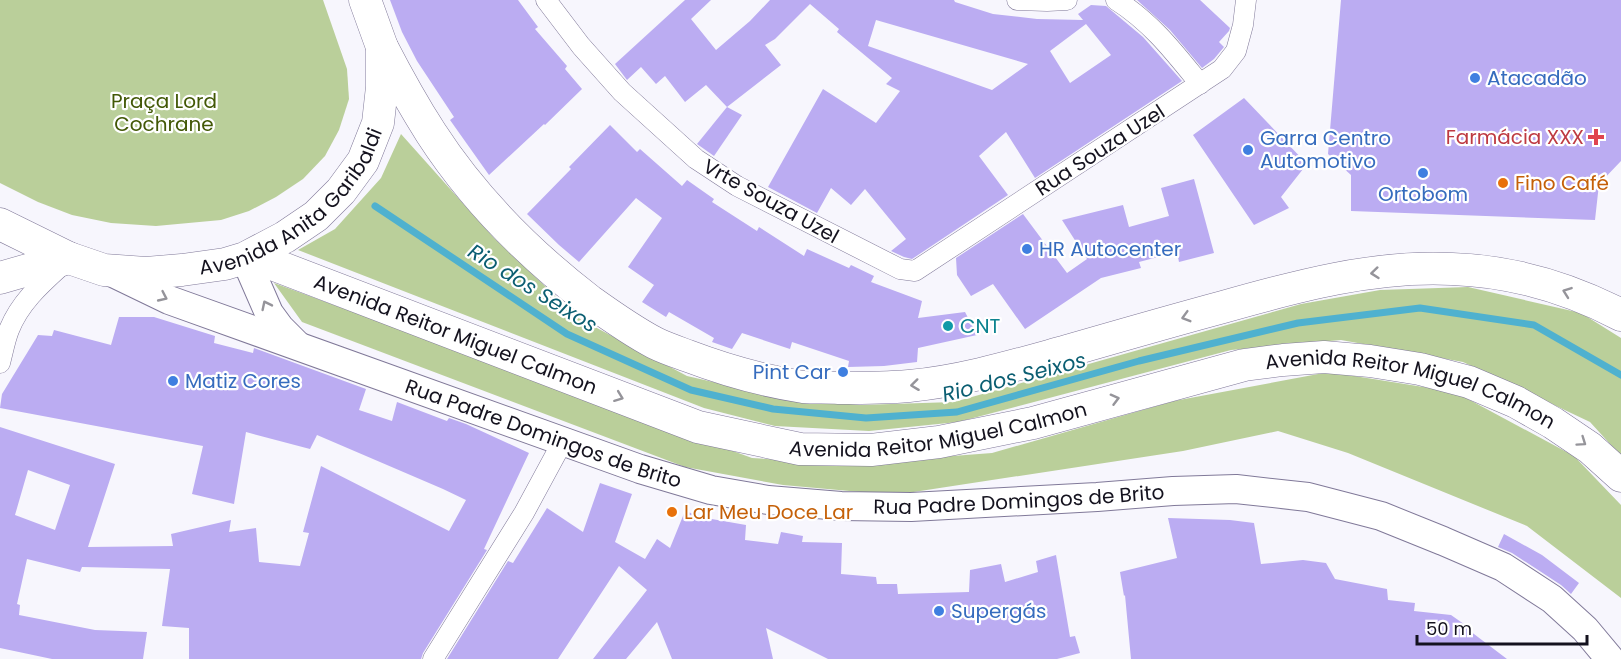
<svg xmlns="http://www.w3.org/2000/svg" width="1621" height="659" font-family="Poppins,sans-serif">
<rect width="100%" height="100%" fill="#f7f6fd"/>
<g fill="#bacf9a">
<polygon points="0,0 323,0 347,69 349,99 339,130 325,156 303,179 276,197 249,211 221,220 156,226 111,223 72,215 38,202 0,183"/>
<polygon points="401,134 494,238 580,319 687,376 783,398 860,405 954,402 1301,304 1380,290 1468,287 1581,313 1621,338 1621,456 1590,422 1463,362 1341,340 1231,350 958,422 869,431 775,426 704,408 298,250 335,229 381,178"/>
<polygon points="274,283 752,458 848,464 992,453 1174,401 1329,372 1455,392 1574,456 1621,505 1621,598 1527,526 1348,453 1278,431 1183,451 894,495 783,485 685,467 302,322"/>
</g>
<g fill="none" stroke-linecap="round" stroke-linejoin="round">
<polyline stroke="#4fb1cf" stroke-width="7" points="375,206 567,334 691,390 773,409 866,418 957,412 1139,361 1298,323 1420,308 1534,325 1621,375"/>
</g>
<g fill="#bbacf2" fill-rule="evenodd">
<polygon points="390,0 518,0 538,27 535,29 567,66 565,69 582,89 545,125 544,124 489,175 450,120 454,117 417,61 402,32"/>
<path d="M685 0H711L691 19 716 50 750 21 770 0H954L955 2 993 14 1037 19 1083 20 1078 14 1091 5 1106 6 1143 37 1182 81 1035 178 1006 132 979 156 1008 195 912 259 904 257 891 251 906 239 865 189 851 205 831 188 817 213 768 187 823 89 876 123 900 91 886 84 892 78 837 32 839 29 810 4 775 39 765 45 781 65 727 107 706 85 685 102 665 76 656 84 641 67 627 80 615 64ZM876 20 1028 64 992 90 868 46ZM1086 24 1111 55 1070 83 1050 51Z"/>
<polygon points="1137,0 1200,0 1230,28 1229,31 1219,42 1224,47 1214,59 1202,68 1170,30"/>
<polygon points="1341,0 1621,0 1621,161 1599,184 1595,220 1351,211 1351,175 1328,154"/>
<polygon points="1244,98 1307,164 1281,197 1289,208 1254,225 1193,135"/>
<polygon points="727,107 742,115 714,156 697,144"/>
<polygon points="610,125 637,152 640,149 682,186 687,180 714,199 712,202 757,231 759,227 804,256 807,249 849,268 851,265 874,276 871,282 922,301 918,318 965,312 977,335 918,348 917,362 884,366 848,367 849,361 792,342 790,349 742,333 732,349 712,342 714,338 669,312 666,317 642,302 654,285 628,267 662,218 636,198 579,262 559,245 527,214 571,169 569,167"/>
<polygon points="1194,179 1214,253 1179,262 1177,252 1139,262 1141,268 1101,278 1025,329 993,284 971,296 957,275 956,258 1023,214 1067,273 1087,259 1062,220 1123,205 1129,227 1169,216 1161,188"/>
<path d="M119 317H154L215 336 214 343 253 353 254 348 366 389 359 410 392 421 397 402 447 421 449 418 466 424 529 453 484 549 487 550 423 653 421 659H189V628L162 626 170 569 82 567 80 572 27 559 17 604 20 605 19 615 95 630 147 632 143 659H52L0 648V427L115 464 88 547 173 546 171 534 231 520 229 532 256 528 259 562 300 566 309 533 303 532 321 466 449 531 466 500 443 489 317 435 310 449 246 432 234 504 192 494 203 446 0 408 2 394 38 335 52 336 54 330 111 345ZM28 470 70 485 55 530 15 515Z"/>
<polygon points="600,483 632,494 615,542 645,559 657,539 670,548 685,511 706,518 746,525 745,540 778,544 781,532 803,536 802,542 842,543 841,574 876,577 877,584 897,584 898,594 969,592 970,570 1001,564 1005,582 1038,572 1036,561 1056,555 1070,637 1075,636 1080,653 1057,659 828,659 766,628 773,659 672,659 657,622 626,659 593,659 647,590 619,566 558,659 447,659 508,561 513,563 547,508 583,532"/>
<polygon points="1168,518 1230,520 1254,523 1261,564 1303,560 1326,563 1335,579 1387,589 1388,600 1415,603 1414,611 1451,615 1471,629 1470,631 1507,659 1131,659 1125,595 1124,596 1120,572 1177,558"/>
<polygon points="1504,534 1542,555 1579,583 1571,594 1561,585 1512,553 1498,547"/>
</g>
<g fill="none" stroke-linecap="round" stroke-linejoin="round">
<g stroke="#807999" stroke-width="21">
<g id="minor">
<polyline points="546,0 581,46 622,92 696,159 737,186 900,269 915,271 1222,69 1236,51 1243,25 1246,0"/>
<polyline points="1017,0 1047,1 1067,0"/>
<path d="M1116 0C1152 23 1174 52 1200 84"/>
<path d="M0 363C3 352 5 340 9 330 20 302 42 283 63 264"/>
<polyline points="433,659 524,513 563,441"/>
</g>
</g>
<g stroke="#807999" stroke-width="30">
<g id="secondary">
<polyline points="245,258 269,313 280,328 296,344"/>
<path id="s1" d="M111 272 169 300 640 469 711 490 768 500 841 506 911 507 1097 497 1173 491 1236 489 1308 497 1381 516 1443 541 1503 567 1552 599 1585 629 1610 659"/>
</g>
</g>
<g stroke="#807999" stroke-width="33">
<g id="primary">
<path d="M382 47C397 76 413 105 431 133 473 198 529 254 590 301 611 316 632 331 655 343 665 348 677 352 688 356 725 370 764 381 803 387 815 388 827 387 839 388 862 388 886 388 909 386 963 381 1016 365 1067 351 1119 336 1171 321 1223 307 1297 286 1375 265 1452 269 1511 271 1569 288 1621 315"/>
<path id="s2" d="M0 224 69 258 104 270 146 273 182 270 225 264 245 258 285 237 316 216 341 191 363 161 378 123 382 87V47L365 0"/>
<path id="s3" d="M251 256 698 427 800 449 871 450 939 442 1033 423 1244 365 1283 360 1324 357 1370 361 1420 369 1469 382 1516 402 1553 423 1590 448 1621 476"/>
<polyline points="0,278 69,258"/>
</g>
</g>
<use href="#minor" stroke="#fff" stroke-width="20"/>
<use href="#secondary" stroke="#fff" stroke-width="28"/>
<use href="#primary" stroke="#fff" stroke-width="32"/>
</g>
<defs><path id="oneway-chevron" d="M-2-3.5L2.5 0L-2 3.5" fill="none" stroke-width="1.6" stroke-linecap="round" stroke-linejoin="round" transform="scale(1.5)"/></defs>
<g stroke="#95949a">
<use href="#oneway-chevron" transform="translate(1375 273) rotate(174)"/>
<use href="#oneway-chevron" transform="translate(1567 292) rotate(-160)"/>
<use href="#oneway-chevron" transform="translate(163 297) rotate(25)"/>
<use href="#oneway-chevron" transform="translate(266 305) rotate(-116)"/>
<use href="#oneway-chevron" transform="translate(1186 317) rotate(164)"/>
<use href="#oneway-chevron" transform="translate(915 385) rotate(173)"/>
<use href="#oneway-chevron" transform="translate(619 397) rotate(21)"/>
<use href="#oneway-chevron" transform="translate(1115 399) rotate(-15)"/>
<use href="#oneway-chevron" transform="translate(1582 442) rotate(35)"/>
</g>
<g fill="#3f7fe0" stroke="#fff" stroke-width="2">
<circle cx="1475" cy="78" r="6"/>
<circle cx="1248" cy="150" r="6"/>
<circle cx="1423" cy="173" r="6"/>
<circle cx="1027" cy="249" r="6"/>
<circle cx="843" cy="372" r="6"/>
<circle cx="173" cy="381" r="6"/>
<circle cx="939" cy="611" r="6"/>
</g>
<path fill="#e0444e" stroke="#fff" stroke-width="2" d="M1593 128h6v6h6v6h-6v6h-6v-6h-6v-6h6z"/>
<g fill="#e8710a" stroke="#fff" stroke-width="2">
<circle cx="1503" cy="183" r="6"/>
<circle cx="672" cy="512" r="6"/>
</g>
<circle fill="#0f9aa8" stroke="#fff" stroke-width="2" cx="948" cy="326" r="6"/>
<g text-anchor="middle" dominant-baseline="central" stroke-width="4.5" stroke-linejoin="round" paint-order="stroke">
<g font-size="20" fill="#366cbe" stroke="#fff" text-anchor="start">
<text x="1487" y="78">Atacadão</text>
<text x="1260" y="138">Garra Centro<tspan x="1260" dy="23">Automotivo</tspan></text>
<text x="1423" y="194" text-anchor="middle">Ortobom</text>
<text x="1039" y="249">HR Autocenter</text>
<text x="831" y="372" text-anchor="end">Pint Car</text>
<text x="185" y="381">Matiz Cores</text>
<text x="951" y="611">Supergás</text>
</g>
<g font-size="20" fill="#425806" stroke="#fff">
<text x="164" y="101">Praça Lord<tspan x="164" dy="23">Cochrane</tspan></text>
</g>
<g font-size="20" fill="#be3a42" stroke="#fff" text-anchor="end">
<text x="1584" y="137">Farmácia XXX</text>
</g>
<g font-size="20" fill="#14121e" stroke="#fff">
<text transform="translate(1100 150) rotate(-33)">Rua Souza Uzel</text>
<text stroke="none"><textPath href="#s2" startOffset="328">Avenida Anita Garibaldi</textPath></text>
<text transform="translate(771 201) rotate(29)">Vrte Souza Uzel</text>
<text stroke="none"><textPath href="#s3" startOffset="219">Avenida Reitor Miguel Calmon</textPath></text>
<text stroke="none"><textPath href="#s3" startOffset="1209">Avenida Reitor Miguel Calmon</textPath></text>
<text stroke="none"><textPath href="#s3" startOffset="723">Avenida Reitor Miguel Calmon</textPath></text>
<text stroke="none"><textPath href="#s1" startOffset="462">Rua Padre Domingos de Brito</textPath></text>
<text stroke="none"><textPath href="#s1" startOffset="948">Rua Padre Domingos de Brito</textPath></text>
</g>
<g font-size="20" fill="#c56008" stroke="#fff" text-anchor="start">
<text x="1515" y="183">Fino Café</text>
<text x="684" y="512">Lar Meu Doce Lar</text>
</g>
<g font-size="20" fill="#0d838f" stroke="#fff" text-anchor="start">
<text x="960" y="326">CNT</text>
</g>
<g font-size="21" font-style="italic" fill="#0b5e72" stroke="#fff">
<text transform="translate(533 288) rotate(32)">Rio dos Seixos</text>
<text transform="translate(1014 377) rotate(-14)">Rio dos Seixos</text>
</g>
</g>
<path d="M1417 635v9h170v-9" fill="none" stroke="#14121e" stroke-width="3"/>
<text x="1426" y="635" font-size="18" fill="#14121e" stroke="#ffffff" stroke-width="4.5" paint-order="stroke">50 m</text>
</svg>
